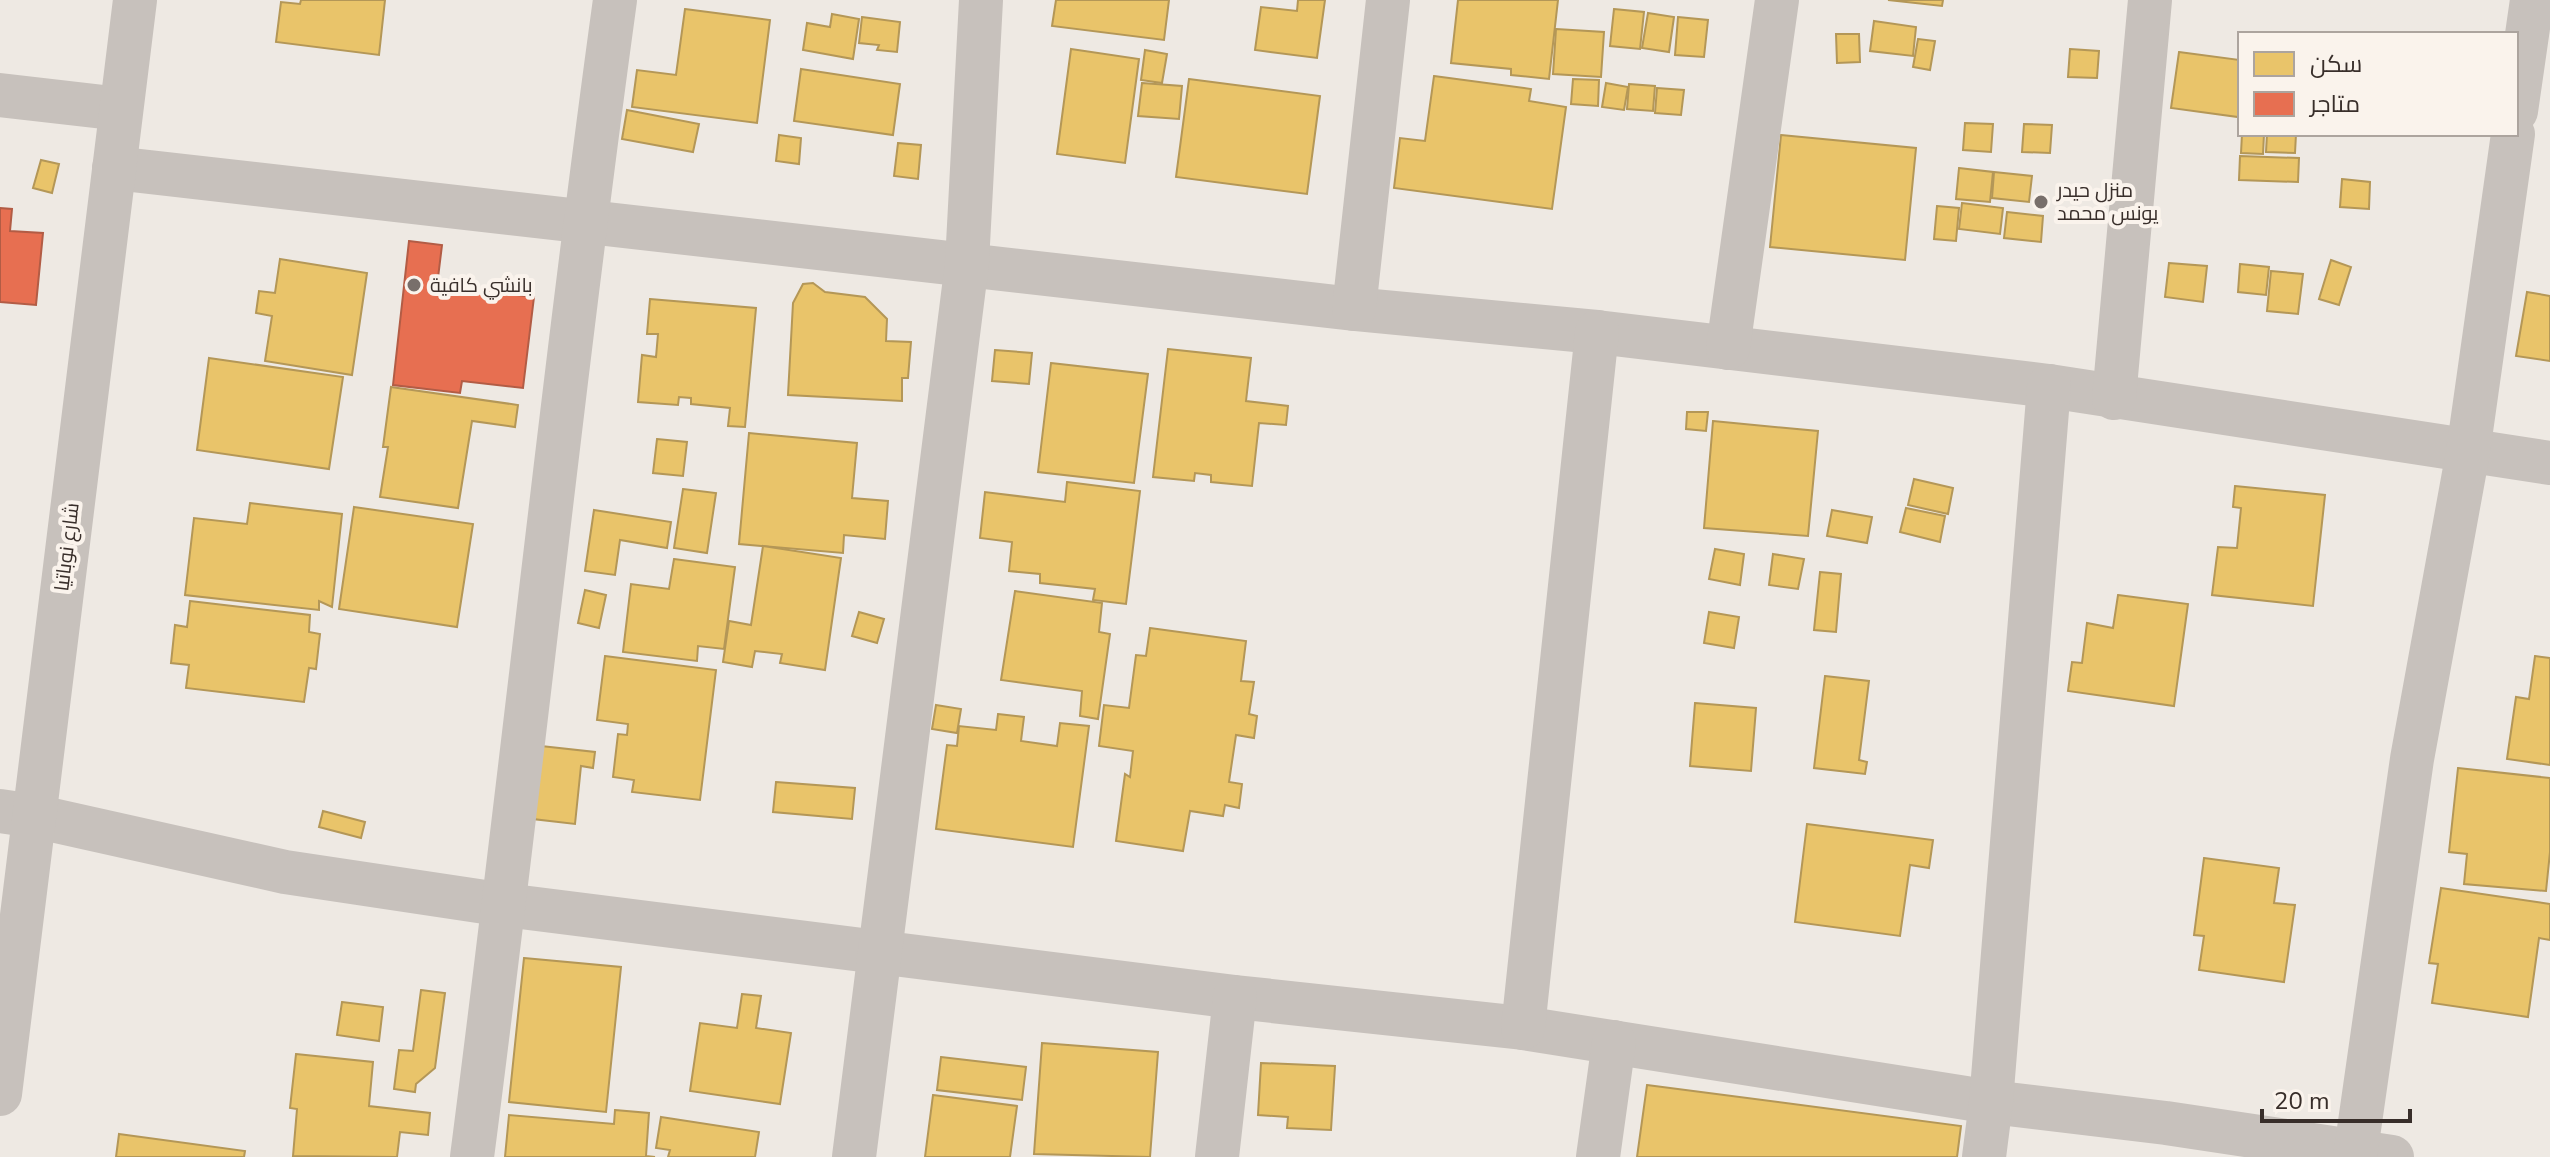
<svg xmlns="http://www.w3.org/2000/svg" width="2550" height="1157" font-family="'Nunito Sans',Cairo,sans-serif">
<rect width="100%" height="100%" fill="#eee9e3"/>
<g fill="#e9c46a" stroke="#b49757" stroke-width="2">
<polygon points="301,0 385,0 379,55 276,42 281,2 300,4"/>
<polygon points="1056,0 1169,0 1164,40 1052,26"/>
<polygon points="1298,0 1325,0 1317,58 1255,50 1261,7 1297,11"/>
<polygon points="1458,0 1558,0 1549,79 1511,75 1511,69 1451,63"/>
<polygon points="1888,0 1943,0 1942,6"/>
<polygon points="685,9 770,20 757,123 632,107 637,70 676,75"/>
<polygon points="1614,9 1644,12 1640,49 1610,46"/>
<polygon points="1648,13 1674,17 1669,52 1642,48"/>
<polygon points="832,14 859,19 853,59 803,50 807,23 830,27"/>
<polygon points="862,17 900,22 897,52 877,50 879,45 859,43"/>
<polygon points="1678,17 1708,20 1704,57 1675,55"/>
<polygon points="1874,21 1916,27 1913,56 1870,51"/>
<polygon points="1556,29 1604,32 1601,77 1553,74"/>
<polygon points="1836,34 1859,34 1860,62 1837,63"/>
<polygon points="1918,39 1935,41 1930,70 1913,67"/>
<polygon points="1071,49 1139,59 1125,163 1057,154"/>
<polygon points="2070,49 2099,51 2097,78 2068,77"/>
<polygon points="1145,50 1167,54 1162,83 1141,80"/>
<polygon points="2179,52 2240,60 2238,117 2171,108"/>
<polygon points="801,69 900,84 893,135 794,121"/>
<polygon points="1434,76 1531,89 1529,101 1566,107 1552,209 1394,188 1400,138 1425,141"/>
<polygon points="1189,79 1320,96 1307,194 1176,177"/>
<polygon points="1573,79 1599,80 1598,106 1571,104"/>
<polygon points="1142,83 1182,86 1179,119 1138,116"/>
<polygon points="1606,83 1628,87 1624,110 1602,107"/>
<polygon points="1629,84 1655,86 1653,111 1627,109"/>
<polygon points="1657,88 1684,90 1681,115 1655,113"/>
<polygon points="627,110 699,124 693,152 622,139"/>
<polygon points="1965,123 1993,124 1991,152 1963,150"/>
<polygon points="2024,124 2052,125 2050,153 2022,152"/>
<polygon points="2242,134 2264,134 2263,154 2241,153"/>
<polygon points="2267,134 2296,134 2295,153 2266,152"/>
<polygon points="779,135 801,138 799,164 776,161"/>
<polygon points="1781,135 1916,148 1905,260 1770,247"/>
<polygon points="898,143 921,145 918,179 894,176"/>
<polygon points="2240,156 2299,158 2298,182 2239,180"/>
<polygon points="41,160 59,164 52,193 33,188"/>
<polygon points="1959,168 1993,172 1990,202 1956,199"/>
<polygon points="1994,172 2032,176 2029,202 1992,198"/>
<polygon points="2342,179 2370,182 2369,209 2340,207"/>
<polygon points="1962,203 2003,208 2000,234 1959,229"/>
<polygon points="1937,206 1959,208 1956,241 1934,239"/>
<polygon points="2007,212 2043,216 2041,242 2004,238"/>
<polygon points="280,259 367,273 352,375 265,361 272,316 256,313 259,291 275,293"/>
<polygon points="2331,260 2351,267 2339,305 2319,299"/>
<polygon points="2169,263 2207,266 2203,302 2165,297"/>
<polygon points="2240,264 2269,267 2266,295 2238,292"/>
<polygon points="2271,271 2303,274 2298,314 2267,311"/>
<polygon points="813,283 825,292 865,297 887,319 886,341 911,342 908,378 902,378 902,401 788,395 793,303 803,284"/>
<polygon points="2527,292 2550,296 2550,361 2516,356"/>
<polygon points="650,299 756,308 745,427 728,426 730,408 691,404 691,398 679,397 678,405 638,402 642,355 656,357 658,334 647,334"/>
<polygon points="1168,349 1251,358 1246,401 1288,406 1286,425 1259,423 1252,486 1211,482 1211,475 1195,473 1194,481 1153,477"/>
<polygon points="995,350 1032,353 1029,384 992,381"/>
<polygon points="209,358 343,377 329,469 197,450"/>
<polygon points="1051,363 1148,374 1134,483 1038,472"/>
<polygon points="391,387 518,405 515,427 472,421 458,508 380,497 388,447 383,447"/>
<polygon points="1687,412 1708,412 1706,431 1686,429"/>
<polygon points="1713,421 1818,431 1808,536 1704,528"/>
<polygon points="749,433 857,443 852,498 888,501 885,539 844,535 843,553 739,544"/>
<polygon points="657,439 687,442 683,476 653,473"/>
<polygon points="1914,479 1953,488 1948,514 1908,505"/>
<polygon points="1067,482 1140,491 1126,604 1093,600 1095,589 1040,583 1040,574 1009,571 1012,542 980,538 985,492 1065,502"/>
<polygon points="2235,486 2325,495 2313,606 2212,595 2218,547 2237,548 2241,508 2233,507"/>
<polygon points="683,489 716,493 707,553 674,548"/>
<polygon points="250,503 342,514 332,607 319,601 319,610 185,595 194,518 247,524"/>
<polygon points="354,507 473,524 457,627 339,609"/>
<polygon points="1906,508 1945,516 1940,542 1900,532"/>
<polygon points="594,510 671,522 667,548 620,540 615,575 585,571"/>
<polygon points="1832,510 1872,517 1867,543 1827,536"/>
<polygon points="763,546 841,558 825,670 780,663 782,654 755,651 752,667 723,662 729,621 751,625"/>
<polygon points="1715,549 1744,554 1740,585 1709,579"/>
<polygon points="1773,554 1804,559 1798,589 1769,585"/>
<polygon points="674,559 735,567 724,649 698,646 697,661 623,652 631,584 669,589"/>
<polygon points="1820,572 1841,574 1836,632 1814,630"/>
<polygon points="585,590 606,595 599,628 578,623"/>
<polygon points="1015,591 1102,603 1099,632 1110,634 1098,719 1080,716 1082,691 1001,680"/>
<polygon points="2118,595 2188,604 2174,706 2068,691 2072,662 2082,663 2087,623 2113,628"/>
<polygon points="190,601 310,615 309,632 320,634 316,669 309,668 304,702 186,688 189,665 171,663 175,625 187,627"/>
<polygon points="859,612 884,619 877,643 852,636"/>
<polygon points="1709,612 1739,617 1734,648 1704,643"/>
<polygon points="1150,628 1246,641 1241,681 1254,682 1249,714 1257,716 1254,738 1236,735 1229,782 1242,784 1239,808 1225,805 1223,816 1190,811 1183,851 1116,841 1125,774 1130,777 1133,751 1099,746 1104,705 1129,708 1136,655 1146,656"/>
<polygon points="605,656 716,670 700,800 632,792 634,780 613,777 618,734 627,735 628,724 597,720"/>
<polygon points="2535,656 2550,658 2550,765 2507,759 2516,697 2529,699"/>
<polygon points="1825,676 1869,681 1859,760 1867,762 1865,774 1814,768"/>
<polygon points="1695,703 1756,708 1751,771 1690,766"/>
<polygon points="936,705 961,709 957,733 932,729"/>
<polygon points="998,714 1024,717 1021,741 1057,746 1060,723 1089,726 1073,847 936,829 947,745 957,746 959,726 996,730"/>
<polygon points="541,746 595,752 593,768 581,766 575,824 533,819"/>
<polygon points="2458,768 2550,778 2550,852 2546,891 2464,884 2467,854 2449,852"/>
<polygon points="776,782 855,788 852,819 773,812"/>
<polygon points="323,811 365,822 361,838 319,827"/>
<polygon points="1807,824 1933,840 1929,868 1910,865 1900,936 1795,922"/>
<polygon points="2204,858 2279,868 2274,903 2295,905 2284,982 2199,970 2204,936 2194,935"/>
<polygon points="2441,888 2550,904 2550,940 2539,938 2528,1017 2432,1003 2438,964 2429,963"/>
<polygon points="524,958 621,967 606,1112 509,1102"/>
<polygon points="421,990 445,993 435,1068 416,1084 415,1092 394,1089 399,1050 413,1051"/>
<polygon points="742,994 761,996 756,1028 791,1033 780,1104 690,1091 700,1023 737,1028"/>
<polygon points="342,1002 383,1007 379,1041 337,1035"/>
<polygon points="1042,1043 1158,1052 1150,1157 1034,1154"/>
<polygon points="296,1054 373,1062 369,1106 430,1113 428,1135 400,1132 397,1157 293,1156 297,1109 290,1108"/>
<polygon points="941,1057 1026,1067 1022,1100 937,1090"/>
<polygon points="1261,1063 1335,1066 1331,1130 1287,1128 1288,1117 1258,1115"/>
<polygon points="1647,1085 1961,1126 1957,1157 1637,1157"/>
<polygon points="933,1095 1017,1106 1010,1157 925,1157"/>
<polygon points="615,1110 649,1113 646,1156 655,1157 505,1157 509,1115 614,1124"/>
<polygon points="661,1117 759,1132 755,1157 668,1157 670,1150 656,1148"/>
<polygon points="119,1134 245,1151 244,1157 116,1157"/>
</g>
<g fill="#e76f51" stroke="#b25c45" stroke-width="2">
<polygon points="0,208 12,209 10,231 43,233 36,305 0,302"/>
<polygon points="409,241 442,245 437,286 534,297 523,388 462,381 460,393 393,385"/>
</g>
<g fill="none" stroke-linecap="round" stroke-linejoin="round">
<g stroke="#c7c1bc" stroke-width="44">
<polyline points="0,95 121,109"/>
<polyline points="2516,111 2532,0"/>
<polyline points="114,168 1354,309 1597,332 2049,386 2550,463"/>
<polyline points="1354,309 1388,0"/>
<polyline points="1728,348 1777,0"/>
<polyline points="2114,398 2150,0"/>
<polyline points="0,811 34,816 285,872 505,905 1235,997 1523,1028 1991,1102 2166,1123 2392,1157"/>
<polyline points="1523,1028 1597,332"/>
<path d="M472 1157C522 772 562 385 615 0"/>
<polyline points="854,1157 967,263 981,0"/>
<polyline points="1217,1157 1235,997"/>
<polyline points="1598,1157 1614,1042"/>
<polyline points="1984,1157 1991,1102 2049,386"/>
<polyline points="2355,1157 2412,759 2468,452 2513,134"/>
</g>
<polyline stroke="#c7c1bc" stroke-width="44" points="0,1094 135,0"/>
</g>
<g fill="#786f6b" stroke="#faf3ec" stroke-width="3">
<circle cx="2041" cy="202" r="8"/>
<circle cx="414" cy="285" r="8"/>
</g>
<g text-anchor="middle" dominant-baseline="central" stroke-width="8" stroke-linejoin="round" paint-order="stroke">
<g font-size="20" fill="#382e2a" stroke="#faf3ec" text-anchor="start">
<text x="2057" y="190">منزل حيدر<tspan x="2057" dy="23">يونس محمد</tspan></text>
<text x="430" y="285">بانشي كافية</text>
</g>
<g font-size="20" fill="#382e2a" stroke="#faf3ec">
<text transform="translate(67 547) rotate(-83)">شارع نوباتيا</text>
</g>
</g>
<rect x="2238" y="32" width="280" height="104" fill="#faf3ec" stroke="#aca49e" stroke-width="2"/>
<rect x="2254" y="52" width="40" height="24" fill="#e9c46a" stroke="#aca49e" stroke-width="2"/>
<text x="2310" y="72" font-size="24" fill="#382e2a">سكن</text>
<rect x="2254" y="92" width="40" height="24" fill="#e76f51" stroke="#aca49e" stroke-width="2"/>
<text x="2310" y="112" font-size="24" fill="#382e2a">متاجر</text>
<path d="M2262 1109v12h148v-12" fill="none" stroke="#382e2a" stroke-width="4"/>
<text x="2274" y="1109" font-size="24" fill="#382e2a" stroke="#faf3ec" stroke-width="6" paint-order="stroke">20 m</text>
</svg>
